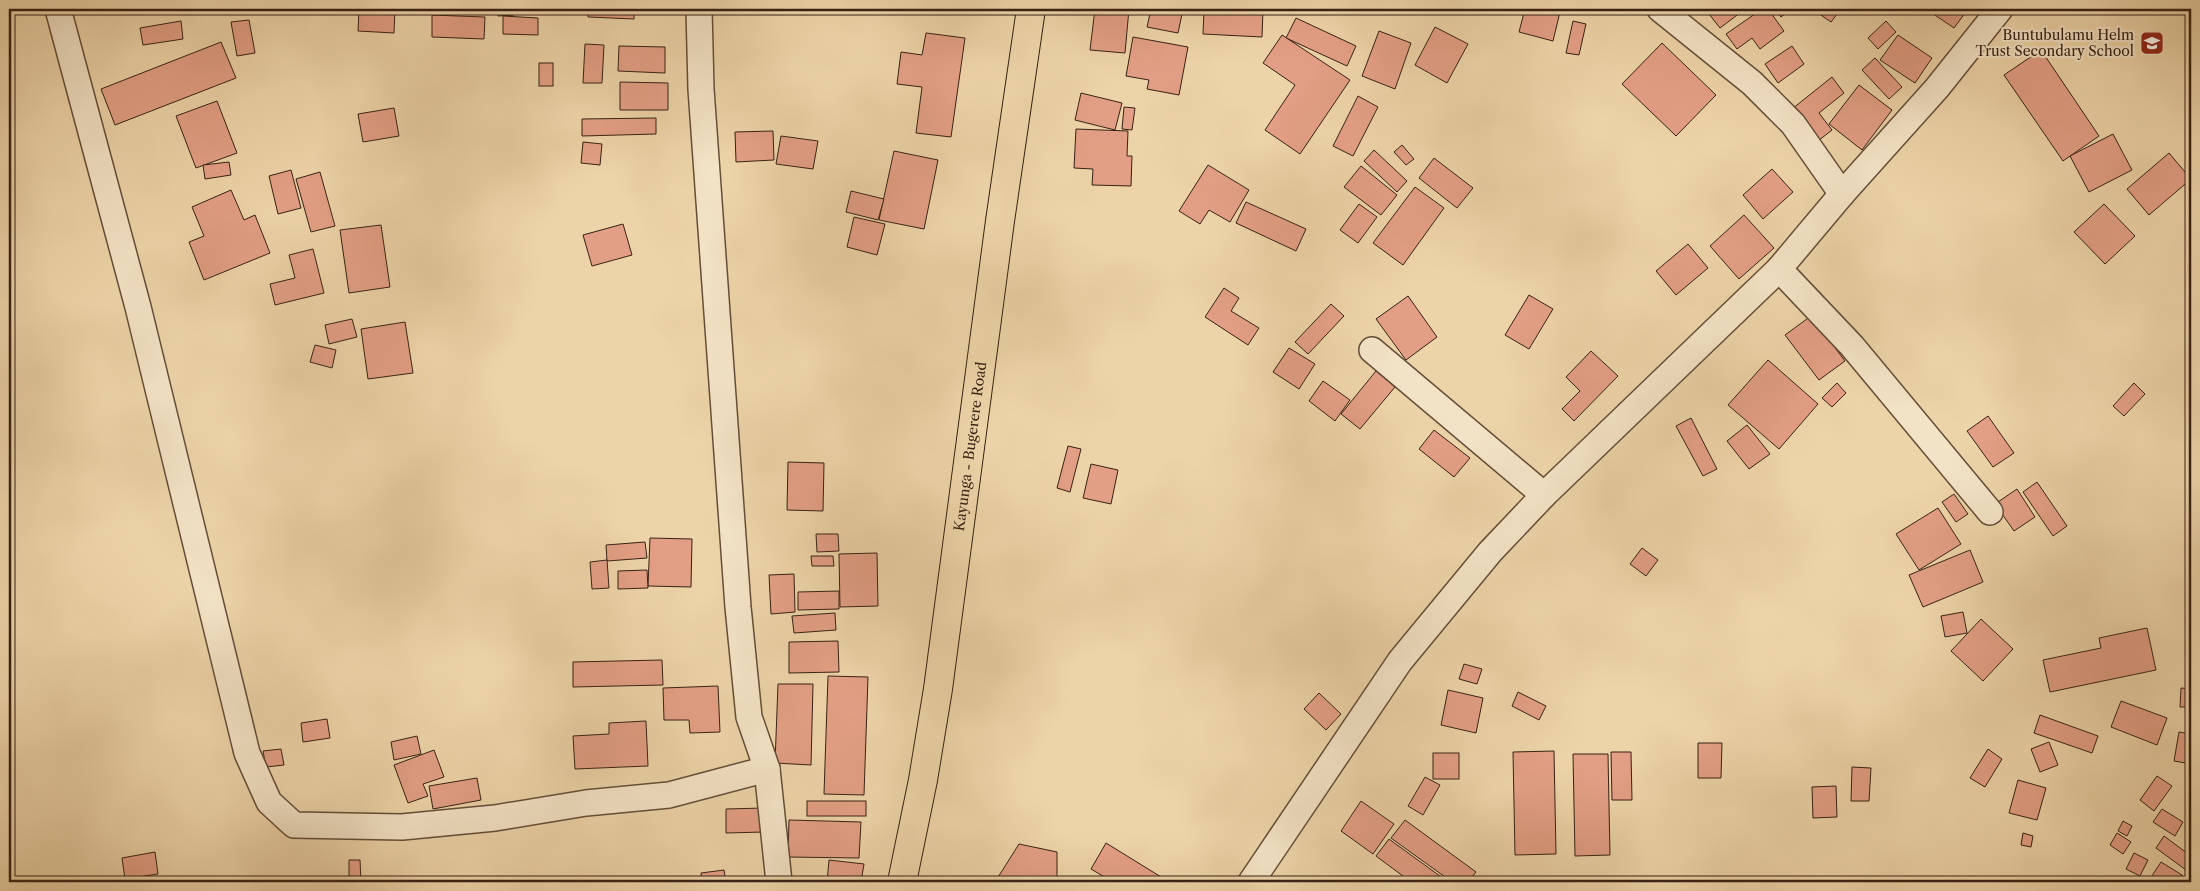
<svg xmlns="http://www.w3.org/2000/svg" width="2200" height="891" font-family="'Libre Caslon Text',serif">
<rect width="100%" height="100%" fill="#edd4a8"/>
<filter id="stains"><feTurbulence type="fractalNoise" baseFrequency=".004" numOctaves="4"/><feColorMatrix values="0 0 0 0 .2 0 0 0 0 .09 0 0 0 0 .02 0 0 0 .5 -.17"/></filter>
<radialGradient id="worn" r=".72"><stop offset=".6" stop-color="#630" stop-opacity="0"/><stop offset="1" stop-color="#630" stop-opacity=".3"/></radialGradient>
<g fill="#e39f85" stroke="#372115">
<polygon points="104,9 149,9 149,10 104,12"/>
<polygon points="359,9 395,9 394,33 358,31"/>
<polygon points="498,9 514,9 514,15 498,16"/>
<polygon points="588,9 634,9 634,19 588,17"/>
<polygon points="1095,9 1129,9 1125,53 1090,50"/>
<polygon points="1151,9 1182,14 1178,33 1147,27"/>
<polygon points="1204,9 1263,9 1262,37 1203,34"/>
<polygon points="1525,9 1550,9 1560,12 1553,41 1519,32"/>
<polygon points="1705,9 1745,9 1720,28"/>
<polygon points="1762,9 1768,9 1784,31 1760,49 1752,38 1737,49 1726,34"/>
<polygon points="1774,9 1791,9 1781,17"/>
<polygon points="1812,9 1841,9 1831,22"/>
<polygon points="1926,9 1968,9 1954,28"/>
<polygon points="432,15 485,17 484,39 432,37"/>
<polygon points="503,16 538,18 538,35 503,34"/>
<polygon points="1296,18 1356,46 1347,66 1286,38"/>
<polygon points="249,20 255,53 237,56 231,22"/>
<polygon points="181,21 183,39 143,45 140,28"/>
<polygon points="1573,21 1586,24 1579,55 1566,53"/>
<polygon points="1886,21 1896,32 1878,49 1868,38"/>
<polygon points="1435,27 1468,44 1447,83 1415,65"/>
<polygon points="1379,31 1411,43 1395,89 1362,76"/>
<polygon points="926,33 965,38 951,137 916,133 922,87 897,84 901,52 922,55"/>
<polygon points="1282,35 1350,80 1300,154 1265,130 1295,85 1263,63"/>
<polygon points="1898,35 1932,58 1915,83 1880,60"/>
<polygon points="1133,37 1188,47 1179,95 1147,89 1149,80 1126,76"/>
<polygon points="221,42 236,78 115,125 101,89"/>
<polygon points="1662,43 1716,95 1676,136 1622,84"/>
<polygon points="585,44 604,45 602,83 583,83"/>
<polygon points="619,46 665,47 665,73 618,71"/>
<polygon points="1792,46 1804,64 1778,83 1765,64"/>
<polygon points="2041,50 2099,136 2063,161 2004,75"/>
<polygon points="1875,58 1902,87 1889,99 1862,70"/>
<rect x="539" y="63" width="14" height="23"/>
<polygon points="1832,77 1844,93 1819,113 1832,130 1818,141 1792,109"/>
<polygon points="620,82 668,83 668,110 620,110"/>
<polygon points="1859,85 1892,110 1862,150 1829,124"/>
<polygon points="1081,93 1122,103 1115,130 1075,120"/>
<polygon points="1358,96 1378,107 1353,156 1333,146"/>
<polygon points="217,101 237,153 196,168 176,116"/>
<polygon points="1124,107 1135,108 1132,130 1122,129"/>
<polygon points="394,108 399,136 363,142 358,114"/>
<polygon points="656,118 656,134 582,136 582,119"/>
<polygon points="1076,129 1128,131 1127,156 1132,156 1131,186 1092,185 1093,169 1074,168"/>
<polygon points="773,131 774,160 736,162 735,132"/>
<polygon points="2113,134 2132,170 2089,192 2070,156"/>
<polygon points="781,136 818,141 813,169 776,164"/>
<polygon points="583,142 602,144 600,165 581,163"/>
<polygon points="1402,145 1414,159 1406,165 1394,152"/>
<polygon points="1374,150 1407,181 1397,192 1364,161"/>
<polygon points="894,151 938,160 924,229 879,220"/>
<polygon points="2169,153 2191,179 2149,215 2127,189"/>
<polygon points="1434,158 1473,188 1457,208 1419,178"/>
<polygon points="229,162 231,175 205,179 203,165"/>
<polygon points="1208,165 1249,190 1230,222 1209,210 1200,224 1179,211"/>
<polygon points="1361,166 1397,195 1381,215 1344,187"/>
<polygon points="1772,169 1793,192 1763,219 1743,195"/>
<polygon points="291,170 301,208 278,214 269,176"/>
<polygon points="320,172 335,226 311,232 296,179"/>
<polygon points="1415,187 1444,208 1403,265 1373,243"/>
<polygon points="231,190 244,220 255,215 270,253 204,280 189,242 204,236 192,207"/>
<polygon points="851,191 884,199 878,220 846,212"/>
<polygon points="1246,202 1306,229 1296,251 1236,223"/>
<polygon points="1359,204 1377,217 1358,243 1340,230"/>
<polygon points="2104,204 2135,236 2105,264 2074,232"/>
<polygon points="1744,215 1774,248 1739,279 1710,246"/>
<polygon points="854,217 885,224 877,255 847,247"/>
<polygon points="623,224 632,255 592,266 583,235"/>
<polygon points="381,225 390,287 349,293 340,230"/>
<polygon points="1688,244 1708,268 1676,295 1656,271"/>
<polygon points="313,249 324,293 275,305 270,284 295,278 289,255"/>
<polygon points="1224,288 1239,298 1231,311 1259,328 1248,345 1205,317"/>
<polygon points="1529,295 1553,309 1529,349 1505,335"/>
<polygon points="1408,296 1437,337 1406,360 1376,319"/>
<polygon points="1331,304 1344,316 1308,354 1295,342"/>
<polygon points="1811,316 1845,361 1819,380 1785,335"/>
<polygon points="352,319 357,337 329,344 325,325"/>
<polygon points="405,322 413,373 368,379 361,329"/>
<polygon points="315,345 336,350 332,368 310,362"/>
<polygon points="1289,348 1315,364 1299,389 1273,372"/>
<polygon points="1591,351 1618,376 1574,421 1562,409 1580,391 1566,377"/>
<polygon points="1768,360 1818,404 1779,449 1728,405"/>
<polygon points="1376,371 1395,387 1360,429 1341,414"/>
<polygon points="1323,381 1350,400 1335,421 1309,401"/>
<polygon points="1837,383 1846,393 1832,407 1822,398"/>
<polygon points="2134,383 2145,394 2124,416 2113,406"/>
<polygon points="1988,416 2014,453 1993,467 1967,431"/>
<polygon points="1691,418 1717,469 1703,476 1676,426"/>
<polygon points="1747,425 1770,454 1749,469 1727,441"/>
<polygon points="1434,430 1470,458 1454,477 1419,449"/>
<polygon points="1068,446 1081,449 1070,492 1057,488"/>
<polygon points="788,462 824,463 823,511 787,510"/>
<polygon points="1091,464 1118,470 1111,504 1083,498"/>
<polygon points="2037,482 2067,526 2053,536 2023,492"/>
<polygon points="2017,489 2035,517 2014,531 1995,504"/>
<polygon points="1954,494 1968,514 1956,522 1942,502"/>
<polygon points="1938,508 1961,544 1919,570 1896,534"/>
<polygon points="816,534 838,534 839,551 817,552"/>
<polygon points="650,538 692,539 691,587 648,586"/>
<polygon points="645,542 647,558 607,561 606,545"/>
<polygon points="1642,548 1658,560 1646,576 1630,564"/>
<polygon points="1970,550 1983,582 1923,607 1909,575"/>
<polygon points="877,553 878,606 840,607 839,554"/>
<polygon points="811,556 833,556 834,566 812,566"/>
<polygon points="607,560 609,588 592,589 590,562"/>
<polygon points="647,570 648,588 618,589 618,571"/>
<polygon points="794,574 795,612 771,614 769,575"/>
<polygon points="839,591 839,609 798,610 798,592"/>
<polygon points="1963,612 1967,633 1945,637 1941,616"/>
<polygon points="835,613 836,630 794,633 792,616"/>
<polygon points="1981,619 2013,649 1983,681 1951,651"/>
<polygon points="2147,628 2156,670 2050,692 2043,660 2101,648 2099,638"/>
<polygon points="838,641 839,672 789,673 789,642"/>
<polygon points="662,660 663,685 573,687 573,662"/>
<polygon points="1464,664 1482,669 1477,684 1459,679"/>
<polygon points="828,676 868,677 864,795 824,794"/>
<polygon points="778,684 813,684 811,765 775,763"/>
<polygon points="718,686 720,732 690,733 689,720 664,720 663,688"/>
<polygon points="2181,688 2191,689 2191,707 2180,707"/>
<polygon points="1448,690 1483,698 1476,733 1441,725"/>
<polygon points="1518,692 1546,706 1539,720 1512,706"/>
<polygon points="1319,693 1341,714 1326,730 1304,709"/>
<polygon points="2121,701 2167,718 2157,745 2111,727"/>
<polygon points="2040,715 2098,736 2092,753 2034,733"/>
<polygon points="327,719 330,738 303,742 301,723"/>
<polygon points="646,721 648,766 575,769 573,736 609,734 609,723"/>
<polygon points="2179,732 2191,734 2191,764 2174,761"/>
<polygon points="417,736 421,754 394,760 391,742"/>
<polygon points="2049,742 2058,765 2040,772 2031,749"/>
<polygon points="1698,743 1722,743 1721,778 1698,778"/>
<polygon points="281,749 284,765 266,767 263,751"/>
<polygon points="1988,749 2002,759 1985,787 1970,778"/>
<polygon points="434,750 444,777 423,784 428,796 408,803 394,765"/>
<polygon points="1554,751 1556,854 1515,855 1513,752"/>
<polygon points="1611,752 1631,752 1632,800 1612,800"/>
<rect x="1433" y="753" width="26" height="26"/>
<polygon points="1573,754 1608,754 1610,855 1575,856"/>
<polygon points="1852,767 1871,768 1869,801 1851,801"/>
<polygon points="2157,776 2172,786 2154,811 2140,800"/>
<polygon points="1425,777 1440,785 1423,815 1408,806"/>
<polygon points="477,778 481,800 433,809 429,786"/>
<polygon points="2018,780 2046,788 2037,820 2009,813"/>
<polygon points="1836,786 1837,817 1813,818 1812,787"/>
<rect x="807" y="801" width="59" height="15"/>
<polygon points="1361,801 1394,824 1373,854 1341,831"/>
<polygon points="763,808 764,832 726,833 726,809"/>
<polygon points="2162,809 2183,822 2175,836 2153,822"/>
<polygon points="789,820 861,822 859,858 788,857"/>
<polygon points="1405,820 1476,872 1468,882 1452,882 1391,838"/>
<polygon points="2123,821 2132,826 2127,836 2118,831"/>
<polygon points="2023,833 2033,836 2031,847 2021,845"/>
<polygon points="2117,833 2131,842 2123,854 2110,845"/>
<polygon points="2164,836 2191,856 2191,862 2186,870 2156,848"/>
<polygon points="1389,839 1448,882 1411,882 1376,856"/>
<polygon points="1106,843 1166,880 1165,882 1113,882 1091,869"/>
<polygon points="1019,844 1057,852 1057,882 995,882"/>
<polygon points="155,852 158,874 125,879 122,858"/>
<polygon points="2134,853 2148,860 2140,876 2126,869"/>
<polygon points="349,860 360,860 361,882 349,882"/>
<polygon points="829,860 864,864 861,882 827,882"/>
<polygon points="2161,862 2182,875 2178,882 2148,882"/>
<polygon points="724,870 726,882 702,882 701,873"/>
<polygon points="1612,880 1612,882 1531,882"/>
</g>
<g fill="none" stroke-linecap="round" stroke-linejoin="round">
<g stroke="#644e3a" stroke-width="28">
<g id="minor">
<polyline points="58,9 138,307 247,753 269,802 294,825 402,827 495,818 586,803 669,795 767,769"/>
<polyline points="699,9 701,89 738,607 749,717 767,769 779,882"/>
<polyline points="1660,9 1752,83 1793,124 1842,194"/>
<polyline points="1779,269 1852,346 1990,512"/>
<polyline points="1372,350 1544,495"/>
<polyline points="1251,882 1400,661 1490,552 1544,495 1779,269 1842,194 1937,88 2000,9"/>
</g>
</g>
<g stroke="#372115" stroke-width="30">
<g id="major">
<path id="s1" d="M902 882 923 780 938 689 1000 221 1031 9"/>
</g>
</g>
<use href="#minor" stroke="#f3e3c6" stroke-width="25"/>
<use href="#major" stroke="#edd4a8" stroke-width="28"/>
</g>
<defs>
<g id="school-square" transform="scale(1.25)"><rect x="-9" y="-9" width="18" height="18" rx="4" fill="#8f2418" stroke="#f3e3c6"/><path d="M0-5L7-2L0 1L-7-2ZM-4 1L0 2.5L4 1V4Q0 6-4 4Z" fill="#fff"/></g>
</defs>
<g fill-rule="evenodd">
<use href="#school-square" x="2152" y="43"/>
</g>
<g text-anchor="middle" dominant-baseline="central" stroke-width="4" stroke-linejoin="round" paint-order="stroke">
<g font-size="14" fill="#372115" stroke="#f3e3c6" text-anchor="end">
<text x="2134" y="35">Buntubulamu Helm<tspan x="2134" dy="16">Trust Secondary School</tspan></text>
</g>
<g font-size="14" fill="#372115" stroke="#f3e3c6">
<text stroke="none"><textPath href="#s1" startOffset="441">Kayunga - Bugerere Road</textPath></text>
</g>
</g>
<rect width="2200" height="891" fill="none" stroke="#edd4a8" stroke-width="30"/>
<rect x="10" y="10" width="2180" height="871" fill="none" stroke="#372115" stroke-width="2.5"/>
<rect x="15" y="15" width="2170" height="861" fill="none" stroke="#372115"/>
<rect width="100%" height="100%" filter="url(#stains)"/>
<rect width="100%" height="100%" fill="url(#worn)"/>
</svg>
